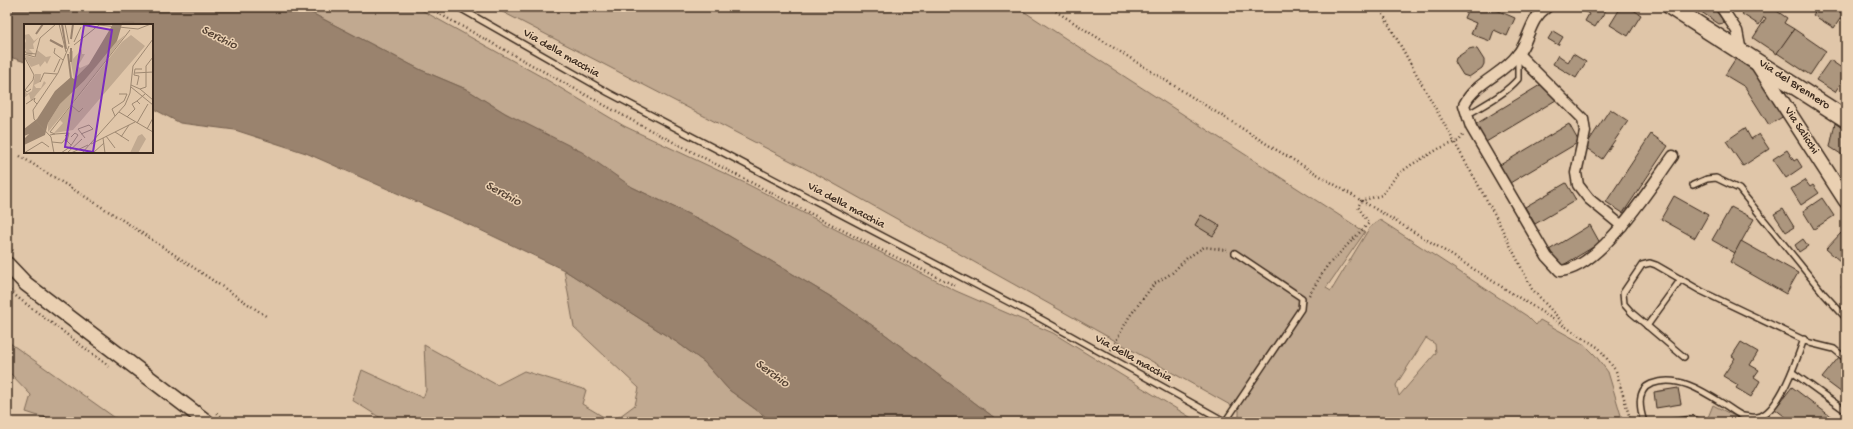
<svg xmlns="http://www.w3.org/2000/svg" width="1853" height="429" font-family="'Gochi Hand',sans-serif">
<rect width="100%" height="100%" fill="#e0c6a9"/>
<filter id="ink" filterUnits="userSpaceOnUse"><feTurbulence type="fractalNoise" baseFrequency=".025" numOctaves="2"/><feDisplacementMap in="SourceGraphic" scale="8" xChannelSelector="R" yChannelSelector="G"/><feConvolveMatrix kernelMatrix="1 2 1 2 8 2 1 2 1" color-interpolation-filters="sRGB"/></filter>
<g filter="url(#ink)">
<g fill="#c1a990" stroke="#7e6a57" fill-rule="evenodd">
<polygon points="300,7 416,7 542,77 624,126 745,183 956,291 1053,333 1198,422 1000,422 886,335 833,298 709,224 632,187 505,113 466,89 421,70"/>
<path d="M493 7H1017L1365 232 1326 288 1331 291 1370 227 1380 220 1527 316 1536 325 1540 320 1585 345 1595 355 1608 372 1623 422H1239V410L820 176ZM1426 338 1435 344 1436 353 1399 396 1396 385Z"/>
<polygon points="564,270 678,343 704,362 729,390 773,422 387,422 352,400 362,370 423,398 426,390 424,345 497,385 524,371 586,390 582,404 612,422 635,405 639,388 574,327"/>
<polygon points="7,341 121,422 57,422 26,412 31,395 10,373 7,376"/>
<polygon points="1713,405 1746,422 1705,422 1709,415"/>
</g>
<polygon fill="#9a836e" stroke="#745f4e" points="7,7 300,7 421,70 466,89 505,113 582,152 632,187 709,224 833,298 886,335 1000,422 773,422 729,390 704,362 678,343 564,270 474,227 306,153 235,130 180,123 152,108 152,25 25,25 25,62 7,56"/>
<g fill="#ac967e" stroke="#3b2a1e">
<polygon points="1469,7 1492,7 1492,8 1515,18 1507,36 1494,30 1490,41 1471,34 1476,23 1464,18"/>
<polygon points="1520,7 1535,7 1536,8 1533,13"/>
<polygon points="1587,7 1608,7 1595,27 1585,21 1589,14 1584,11"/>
<polygon points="1621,7 1629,7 1641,15 1628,36 1610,25"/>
<polygon points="1694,7 1713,7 1722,19 1723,23 1719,24"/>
<polygon points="1747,7 1771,7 1787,18 1784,23 1794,29 1777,54 1753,38 1766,18 1764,17 1759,25 1742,14"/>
<polygon points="1818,7 1846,7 1846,10 1834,28 1813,15"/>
<polygon points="1794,29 1826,51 1810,75 1777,53"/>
<polygon points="1553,31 1563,37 1558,45 1548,39"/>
<polygon points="1473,48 1477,49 1484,60 1484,64 1482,68 1469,77 1463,75 1455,62 1456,58 1469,49"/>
<polygon points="1573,54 1586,62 1576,78 1553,64 1558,55 1568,62"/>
<polygon points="1736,58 1755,72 1784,116 1769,125 1745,87 1725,75"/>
<polygon points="1830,60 1846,71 1846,75 1835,92 1816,80"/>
<polygon points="1545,82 1556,100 1486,142 1476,124"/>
<polygon points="1610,109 1628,121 1602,159 1585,147"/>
<polygon points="1835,123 1846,131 1846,154 1844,156 1830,147"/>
<polygon points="1569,124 1579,142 1510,183 1500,165"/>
<polygon points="1745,128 1751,139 1759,134 1769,149 1743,166 1726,141"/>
<polygon points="1651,134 1668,146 1623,213 1606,202"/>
<polygon points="1787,150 1794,161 1797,159 1802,167 1786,178 1773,159"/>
<polygon points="1805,180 1810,187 1813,185 1819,193 1801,205 1791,189"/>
<polygon points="1566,183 1576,200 1535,224 1525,207"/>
<polygon points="1674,196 1708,215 1695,238 1661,219"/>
<polygon points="1822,198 1834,216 1814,229 1803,211"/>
<polygon points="1731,207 1754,219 1735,253 1712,240"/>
<polygon points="1783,209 1794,227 1786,232 1774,214"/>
<polygon points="1201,215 1220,226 1213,236 1195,225"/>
<polygon points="1590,225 1600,243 1560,267 1549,250"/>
<polygon points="1841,233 1846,238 1846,256 1841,262 1826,249"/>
<polygon points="1803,239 1808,246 1799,252 1795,245"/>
<polygon points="1741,241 1798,273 1786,294 1730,262"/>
<polygon points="1846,283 1846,292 1841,287"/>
<polygon points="1741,342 1758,352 1750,365 1759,370 1754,377 1760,381 1751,397 1736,388 1738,385 1723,376 1735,358 1732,356"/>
<polygon points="1839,357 1846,362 1846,396 1822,378"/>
<polygon points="1792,387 1838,422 1792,422 1775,409"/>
<polygon points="1678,388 1681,404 1656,408 1654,392"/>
<polygon points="1845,416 1846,422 1840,422"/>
<polygon points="45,417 50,419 49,422 43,422"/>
<polygon points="50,419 60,422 49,422"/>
</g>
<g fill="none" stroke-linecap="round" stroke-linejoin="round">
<g stroke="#3b2a1e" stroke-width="8">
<g id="lane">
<polyline points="458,7 609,93 1041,319 1226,422"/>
<path d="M1467 115C1485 104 1504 95 1518 79V55"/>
<polyline points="1693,185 1707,179 1716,178 1739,189 1824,294 1846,318"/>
<polyline points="1647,326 1681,279"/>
<polyline points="1684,357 1632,313 1624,304 1623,293 1642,265 1650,263 1656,265 1701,291 1810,343 1834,349 1846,359"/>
<polyline points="1792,372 1846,411"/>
<polyline points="1225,422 1301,309 1302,298 1235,253"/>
<path d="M1644 422C1640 410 1636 390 1651 384 1678 374 1703 391 1725 405 1730 408 1737 414 1743 416 1748 417 1756 418 1761 416 1781 407 1797 359 1804 339"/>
<polyline points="1671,422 1693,419 1700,422"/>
</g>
</g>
<g stroke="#3b2a1e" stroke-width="13">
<g id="street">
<path d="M1547 7C1529 19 1530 39 1518 54 1503 75 1475 82 1464 105L1471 127 1547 257 1560 271C1600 269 1651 186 1673 156"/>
<polyline points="1721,7 1737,31 1741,52"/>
<polyline points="1518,54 1583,119 1585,132 1576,173 1578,185 1589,199 1622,226"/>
</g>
</g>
<g stroke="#3b2a1e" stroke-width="17">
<g id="secondary">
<polyline points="1757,63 1846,201"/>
<polyline points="7,264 26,284 207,422"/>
</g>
</g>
<g stroke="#3b2a1e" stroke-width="19">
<polyline id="primary" points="1671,7 1846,119"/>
</g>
<g stroke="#3b2a1e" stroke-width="2.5" stroke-dasharray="1 3" stroke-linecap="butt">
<polyline points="427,7 633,121 875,247 956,286"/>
<polyline points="1049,7 1270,146 1429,241 1599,348 1616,371 1631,422"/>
<polyline points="1379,7 1495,215 1532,289 1564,324"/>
<polyline points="20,156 124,221 266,316"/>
<polyline points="7,244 14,252"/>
<polyline points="7,288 17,297 110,367"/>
<polyline points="1309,295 1327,266 1369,223 1358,207 1361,201 1382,195 1397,175 1411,165 1440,148 1459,141 1464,134"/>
<polyline points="1111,350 1129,317 1154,284 1172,273 1187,258 1204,247 1227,250"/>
<polyline points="217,413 229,422"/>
</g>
<use href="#lane" stroke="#ead0b2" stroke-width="5"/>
<use href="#street" stroke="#ead0b2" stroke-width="10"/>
<use href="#secondary" stroke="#ead0b2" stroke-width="14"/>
<use href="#primary" stroke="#ead0b2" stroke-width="16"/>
</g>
</g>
<g text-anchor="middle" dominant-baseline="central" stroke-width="3" stroke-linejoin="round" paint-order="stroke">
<g font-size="12" fill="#3b2a1e" stroke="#ead0b2">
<text transform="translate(561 54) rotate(30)">Via della macchia</text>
<text transform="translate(1794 85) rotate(33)">Via del Brennero</text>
<text transform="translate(1801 131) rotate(57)">Via Salicchi</text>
<text transform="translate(846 206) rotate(28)">Via della macchia</text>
<text transform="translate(1133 359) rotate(29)">Via della macchia</text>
</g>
<g font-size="13" font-style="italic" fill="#534032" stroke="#ead0b2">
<text transform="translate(219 38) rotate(27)">Serchio</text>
<text transform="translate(503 194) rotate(29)">Serchio</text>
<text transform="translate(772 374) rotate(36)">Serchio</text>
</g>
</g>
<g transform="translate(24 24)">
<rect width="129" height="129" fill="#e0c6a9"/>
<path d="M5 10 10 17 15 13 9 20 10 25H5L9 29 7 32 3 30 0 21 2 17 0 11ZM101 11 59 66 24 108V99L36 80 60 57 86 23ZM107 11 121 22 49 106 30 109 39 99 36 96 98 18ZM58 25V30H61L54 42 56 44 65 40 50 55 45 28 49 27V35ZM13 26 22 33 27 32 23 40 21 37 16 43 15 40 7 43 0 31 11 34ZM11 50H17L16 58 10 61 12 64H17L20 57 22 59 7 77 5 70 0 74V64L3 70 8 67ZM118 110 122 115 114 129H106L114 112Z" fill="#c1a990"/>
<path d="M89 0H98L93 17 60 57 36 80 24 99 21 111 0 121V115L5 110 0 112V105L13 95 31 67 47 53 50 55 65 40Z" fill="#9a836e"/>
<path fill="none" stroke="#9a836e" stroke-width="2" d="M38 0 42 25M12 10 19 0M47 15 49 0M26 16 39 23M44 30 47 54M47 38V24"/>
<path fill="none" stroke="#9e8871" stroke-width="1" d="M35 0 42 28M41 0 45 20M50 18 57 3M50 21 75 1 114 5 127 0M31 24 30 29 39 36M0 25 2 29 12 30M0 30 11 33 16 14 32 0M0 32 10 51 9 56 1 66 3 68 7 65M30 48 36 35M111 49 129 48M16 58 20 49 33 50M107 61 116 65 122 63V42L129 33M113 61 115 52 110 51 111 45H118M107 63 129 81M116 65 129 76M2 80 11 74 10 77 13 80M116 80 113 77 121 70M48 82 55 88 59 84M95 88 129 108M91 92 88 85 100 77 103 70H95M103 93 111 85 108 80 113 77M113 99 124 80M123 105 129 94M91 108 105 117M31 110 45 109 43 117 47 121M57 110 69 105 65 101M26 111 31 110 26 108 106 6M82 112 91 124M97 113 105 101M61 114 54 105 65 101M79 114 81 129M28 118 38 119 43 113 41 111M67 120 111 98M0 129 18 118 25 123M30 129 27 113 10 95 9 86 34 49 45 22M37 129 46 123 54 111 51 109 47 113M43 129 58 115M47 129 64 121M58 129 101 81 106 69 109 42 129 15M69 129 80 119"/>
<path fill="#7b2cbf" fill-opacity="0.15" stroke="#7b2cbf" stroke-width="2" d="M60 1 88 6 69 128 41 123Z"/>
<rect width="129" height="129" fill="none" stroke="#3b2a1e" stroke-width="2"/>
</g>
<rect width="1853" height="429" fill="none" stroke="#ead0b2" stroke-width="24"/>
<rect x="12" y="12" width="1829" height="405" fill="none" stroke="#3b2a1e" stroke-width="1.5" filter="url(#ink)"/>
</svg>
